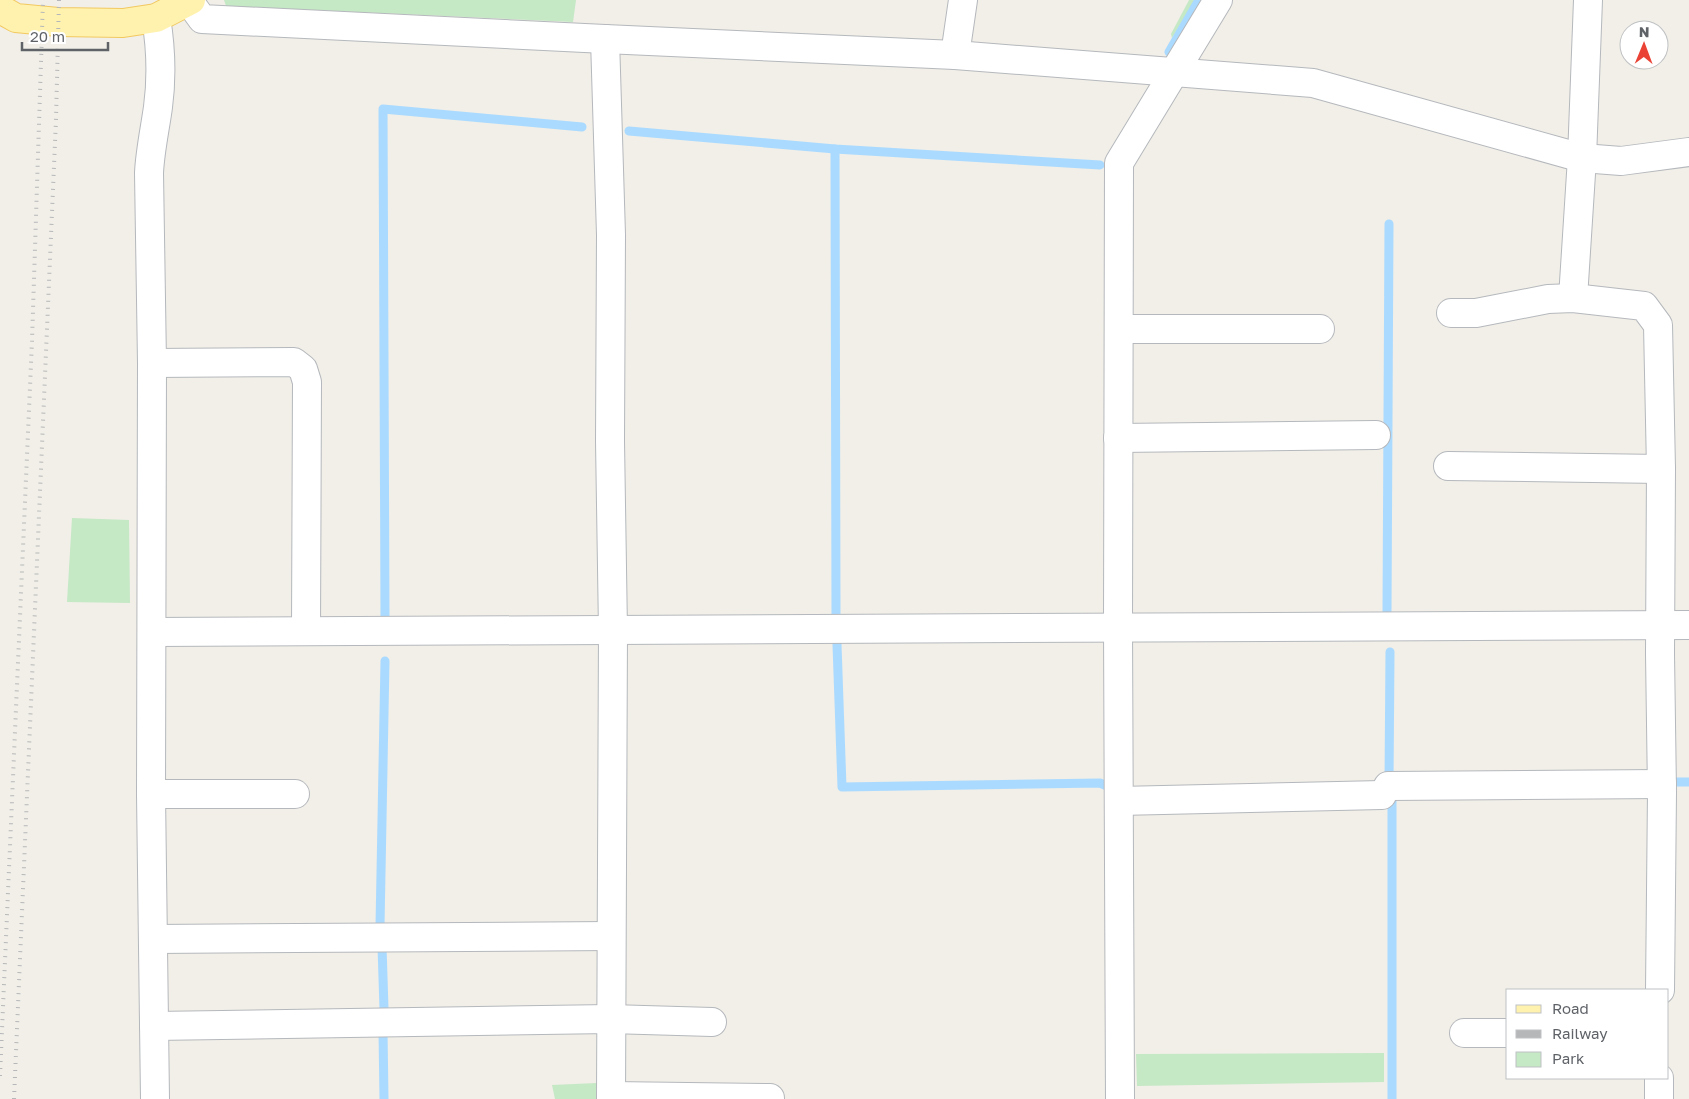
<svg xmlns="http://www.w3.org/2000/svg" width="1689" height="1099" font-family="'Golos Text',sans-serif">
<rect width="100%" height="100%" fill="#f1efe8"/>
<g fill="#c5e8c5">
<polygon points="224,0 576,0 573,22 226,6"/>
<polygon points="1189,0 1195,0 1172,38 1171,34"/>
<polygon points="72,518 129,520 130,603 67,602"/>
<polygon points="1384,1053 1384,1082 1137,1086 1136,1054"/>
<polygon points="597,1083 598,1099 555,1099 552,1085"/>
</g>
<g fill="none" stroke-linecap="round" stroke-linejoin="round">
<g stroke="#aadaff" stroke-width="9">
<polyline points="1169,52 1199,0"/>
<polyline points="629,131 835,149 1100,165"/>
<polyline points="835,149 836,616 842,787 1100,783 1107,786"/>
<polyline points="1387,612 1389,224"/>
<polyline points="385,616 383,109 582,127"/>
<polyline points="1675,782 1689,782"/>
<polyline points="1389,783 1390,652"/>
<polyline points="1392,801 1392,1099"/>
<polyline points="380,926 385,661"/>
<polyline points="382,946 384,1009"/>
<polyline points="383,1031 384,1099"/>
</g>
<g stroke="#b5b8bc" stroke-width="30">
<g id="minor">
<polyline points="189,1 202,19 605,39 955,55 1313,83 1582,158 1621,161 1689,152"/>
<polyline points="605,39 611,235 610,441 613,631 611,1099"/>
<polyline points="955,55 963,0"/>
<polyline points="1573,298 1582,158 1588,0"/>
<polyline points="1451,313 1476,313 1548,299 1573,298 1644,306 1658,325 1661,469 1660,654 1662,792 1660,990"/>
<polyline points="1119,329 1320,329"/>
<polyline points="152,363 294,362 303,369 307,382 306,631"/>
<polyline points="1118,438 1376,435"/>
<polyline points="1448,466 1661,469"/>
<polyline points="152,632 1689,625"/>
<polyline points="1388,786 1662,784"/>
<polyline points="151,794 295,794"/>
<polyline points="1119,801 1382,795"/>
<polyline points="154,939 611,936"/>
<polyline points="154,1026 610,1019 712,1022"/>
<polyline points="1464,1033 1508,1033"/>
<polyline points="611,1096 770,1098"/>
<path d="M155 1099 151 794 152 363 149 173C150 151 155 129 158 107 162 77 161 48 156 18"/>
<polyline points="1120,1099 1118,627 1119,163 1218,0"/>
<polyline points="1659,1099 1659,1078"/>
</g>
</g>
<g stroke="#f2c960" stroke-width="30">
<polyline id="major" points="0,9 16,18 58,22 123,23 156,18 191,0"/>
</g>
<use href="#minor" stroke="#fff" stroke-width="28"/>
<use href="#major" stroke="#fff2af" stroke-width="28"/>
<g stroke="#b6b7b8" stroke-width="4" stroke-dasharray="1 6" stroke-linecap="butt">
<polyline points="0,1076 32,341 43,0"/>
<polyline points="14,1099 56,119 59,0"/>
</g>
</g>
<rect x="1506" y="989" width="162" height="90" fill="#ffffff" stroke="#bfc1c3"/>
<rect x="1516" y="1005" width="25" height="8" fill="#fff2af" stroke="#bfc1c3"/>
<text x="1552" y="1014" font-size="15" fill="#5f6368">Road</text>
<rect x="1516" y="1030" width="25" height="8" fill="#b6b7b8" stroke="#bfc1c3"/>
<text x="1552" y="1039" font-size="15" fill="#5f6368">Railway</text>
<rect x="1516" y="1052" width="25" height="15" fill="#c5e8c5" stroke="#bfc1c3"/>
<text x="1552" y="1064" font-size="15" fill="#5f6368">Park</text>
<g transform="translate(1644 45) rotate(1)"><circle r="24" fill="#ffffff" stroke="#bfc1c3"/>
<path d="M0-4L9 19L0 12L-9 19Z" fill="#ea4335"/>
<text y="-8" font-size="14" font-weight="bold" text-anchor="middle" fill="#5f6368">N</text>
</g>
<path d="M22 42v8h86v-8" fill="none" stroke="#5f6368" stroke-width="2.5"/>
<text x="30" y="42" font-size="15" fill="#5f6368" stroke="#ffffff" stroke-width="4" paint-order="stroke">20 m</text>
</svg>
